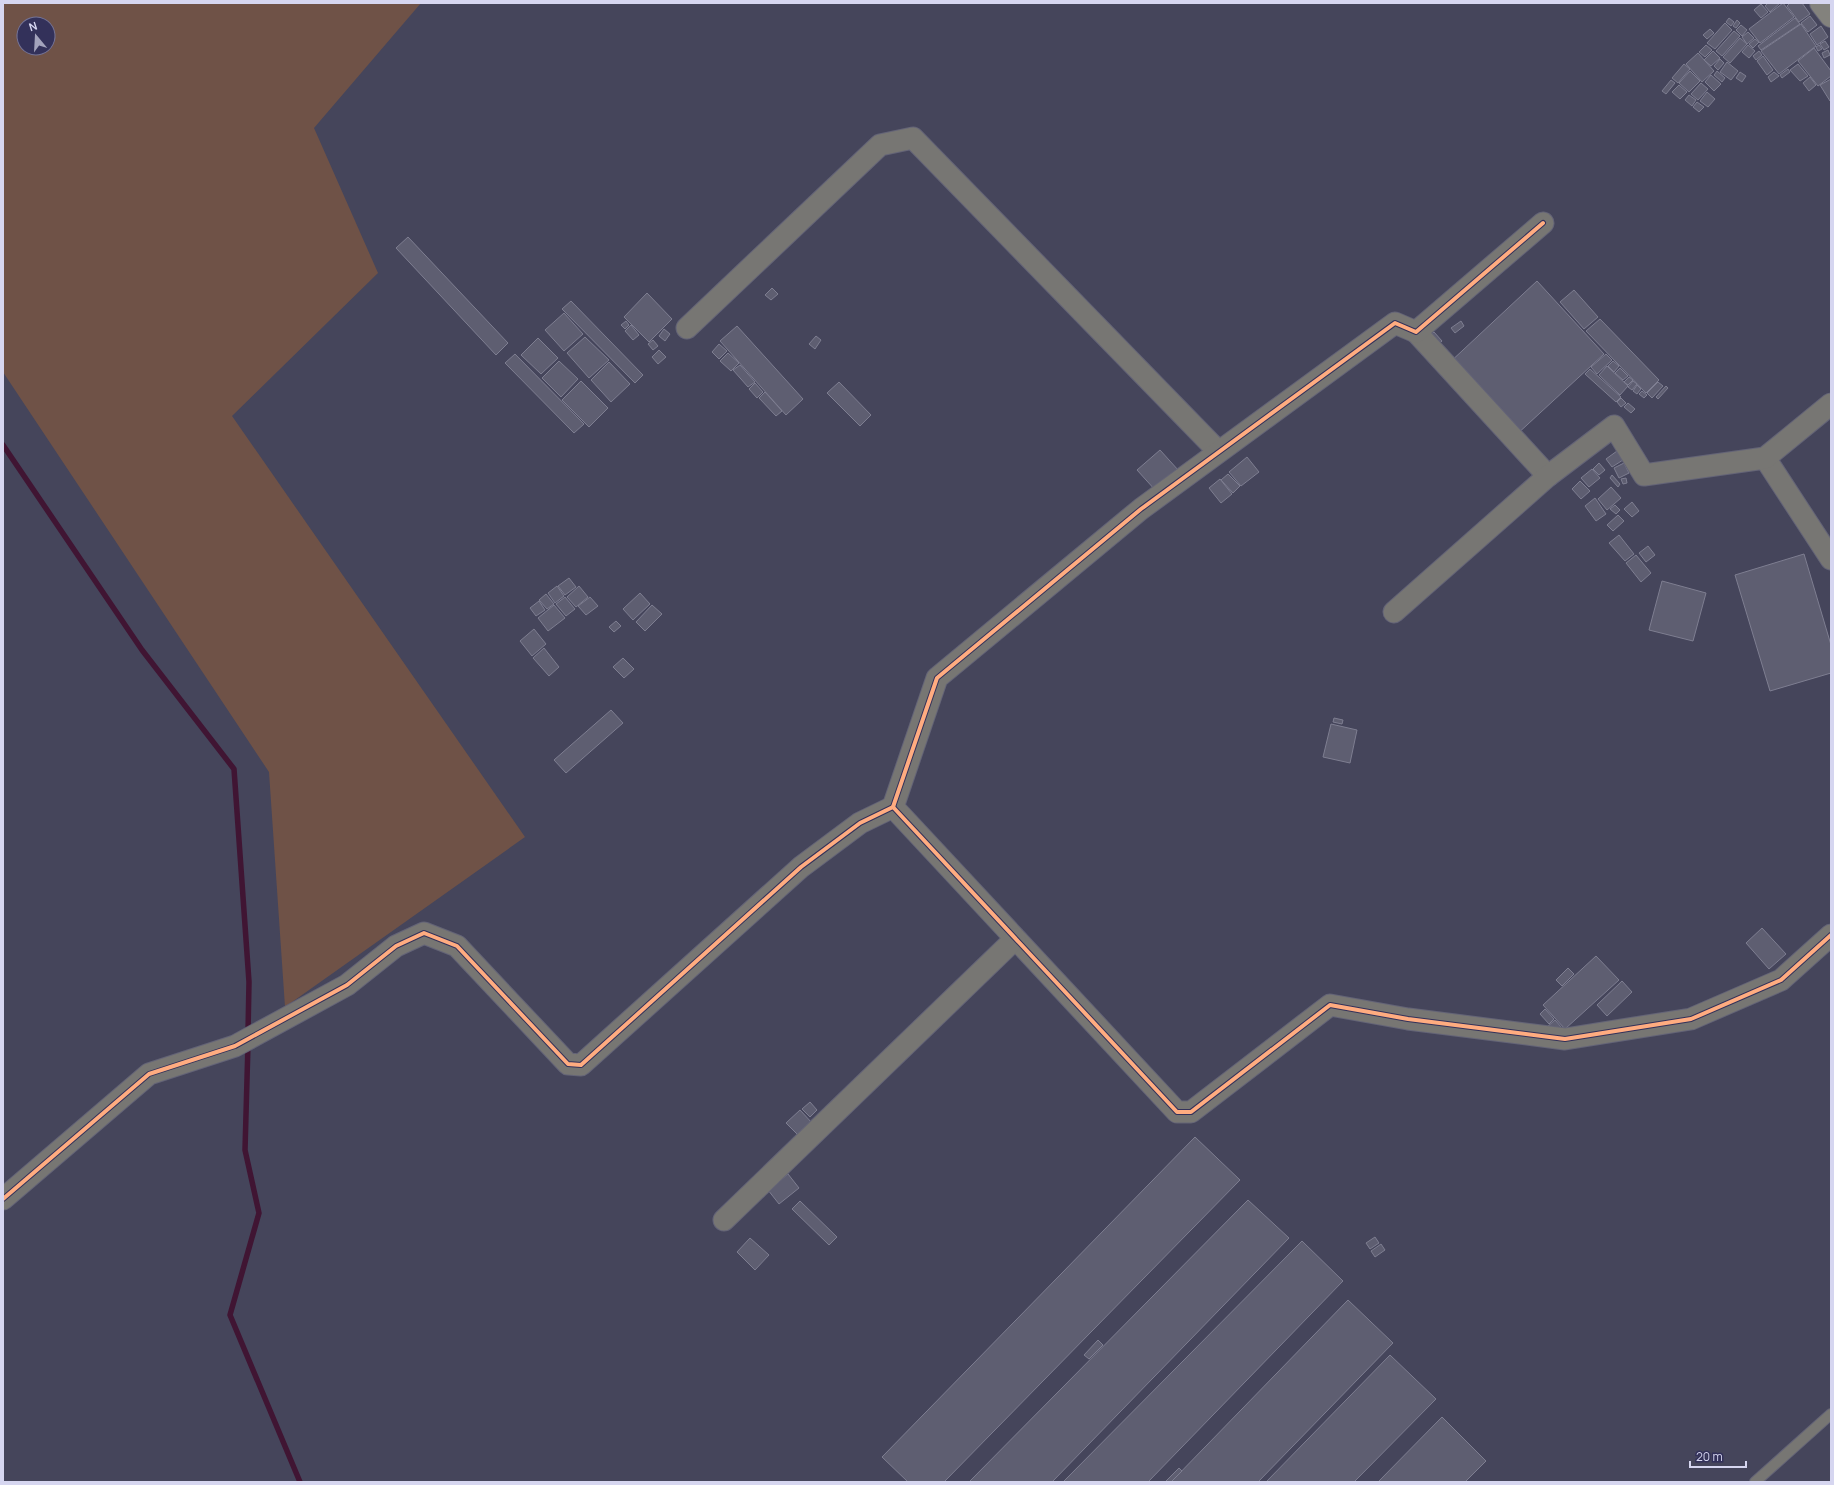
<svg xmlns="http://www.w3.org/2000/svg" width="1834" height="1485" font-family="Manrope,sans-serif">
<rect width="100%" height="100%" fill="#45455b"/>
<path fill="#6f5247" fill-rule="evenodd" d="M3 3H421L314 128 378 273 232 416 525 837 285 1007 269 772 3 372ZM24 24H48V48H24Z"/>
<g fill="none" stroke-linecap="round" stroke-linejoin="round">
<g stroke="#401533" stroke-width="5.5">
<polyline points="3,445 142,650 234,769 249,982 248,1033"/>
<polyline points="248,1044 245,1150 259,1213 230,1315 300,1482"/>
</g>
</g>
<g fill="#5e5e71" stroke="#7e7e91">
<polygon points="1768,3 1780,3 1770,12 1765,6"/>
<polygon points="1783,3 1794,17 1760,43 1749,29"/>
<polygon points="1790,3 1802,3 1810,14 1799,22 1787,6"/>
<polygon points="1761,4 1768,12 1761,18 1754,10"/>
<polygon points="1810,16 1817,25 1808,32 1801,23"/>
<polygon points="1729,18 1734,22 1731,26 1726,22"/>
<polygon points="1795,18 1800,24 1761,50 1758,46"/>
<polygon points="1737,20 1740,23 1736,28 1733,26"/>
<polygon points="1725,23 1732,30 1715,49 1707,43"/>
<polygon points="1801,24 1816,46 1779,74 1761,51"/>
<polygon points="1741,25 1747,30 1742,36 1736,30"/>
<polygon points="1821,26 1828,37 1817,45 1810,34"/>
<polygon points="1710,29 1714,33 1707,39 1703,35"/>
<polygon points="1734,31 1740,36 1722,56 1716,51"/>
<polygon points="1748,32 1754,38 1747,44 1742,37"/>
<polygon points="1740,38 1747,44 1730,63 1723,57"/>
<polygon points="1755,39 1759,42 1753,48 1749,44"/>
<polygon points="1825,41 1829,47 1824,50 1820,44"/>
<polygon points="1706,45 1712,50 1705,57 1699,52"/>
<polygon points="1748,45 1755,51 1749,58 1742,52"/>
<polygon points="1819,45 1822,49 1818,51 1816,47"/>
<polygon points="1814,48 1831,71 1831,76 1818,86 1798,61"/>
<polygon points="1828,50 1830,55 1824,58 1822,53"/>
<polygon points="1713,51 1720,58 1711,66 1704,60"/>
<polygon points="1759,51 1762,55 1756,60 1753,56"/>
<polygon points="1698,53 1714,71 1702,82 1686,64"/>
<polygon points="1763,56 1773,70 1767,75 1757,61"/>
<polygon points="1720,59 1724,63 1718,70 1714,66"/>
<polygon points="1727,62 1738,71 1731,80 1720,72"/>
<polygon points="1684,64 1690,69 1678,83 1672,78"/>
<polygon points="1798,64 1808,76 1800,81 1790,70"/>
<polygon points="1788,69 1790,72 1782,78 1780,75"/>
<polygon points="1690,71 1700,81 1689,92 1679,83"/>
<polygon points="1717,71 1725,78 1722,82 1714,75"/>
<polygon points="1740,72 1746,76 1742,82 1736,78"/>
<polygon points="1774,72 1779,76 1771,82 1768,77"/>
<polygon points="1711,75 1721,84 1714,91 1705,82"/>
<polygon points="1810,77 1816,85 1809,91 1803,83"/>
<polygon points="1831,79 1831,101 1830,101 1820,85"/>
<polygon points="1671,80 1675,83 1666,94 1662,91"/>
<polygon points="1701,83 1708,89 1698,100 1691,94"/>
<polygon points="1679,85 1687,92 1680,99 1672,92"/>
<polygon points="1707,92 1715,99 1708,107 1700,101"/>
<polygon points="1689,95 1696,100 1692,106 1685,100"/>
<polygon points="1697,102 1704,107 1699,112 1693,107"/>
<polygon points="408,237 508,343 496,355 396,248"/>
<polygon points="1537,281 1604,354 1515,436 1448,364"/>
<polygon points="772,288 778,294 771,300 765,295"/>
<polygon points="1574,290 1598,317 1584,329 1560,302"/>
<polygon points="647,293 672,319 649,342 624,317"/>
<polygon points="571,301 643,375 635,383 562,309"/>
<polygon points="564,313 583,334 564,351 545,330"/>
<polygon points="1600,319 1659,380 1646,393 1586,331"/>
<polygon points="626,321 629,325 625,329 621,325"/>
<polygon points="1461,321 1464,326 1455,333 1451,328"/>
<polygon points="631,325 639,335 633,340 625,331"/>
<polygon points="737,326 803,399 786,415 720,341"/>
<polygon points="664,329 670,334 665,341 659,336"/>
<polygon points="1434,332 1442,341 1435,348 1426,339"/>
<polygon points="816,336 821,340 815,349 809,344"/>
<polygon points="585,337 609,360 589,378 567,353"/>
<polygon points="538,338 558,358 541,374 521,355"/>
<polygon points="653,340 658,346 653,350 648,344"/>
<polygon points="719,344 727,351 719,359 712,352"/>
<polygon points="659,350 666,357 658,364 652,357"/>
<polygon points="728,353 739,363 731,371 720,361"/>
<polygon points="515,354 584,424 574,433 505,363"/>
<polygon points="1606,354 1612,360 1597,374 1591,367"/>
<polygon points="559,361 578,379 561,397 542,378"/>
<polygon points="1613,361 1619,366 1614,372 1608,366"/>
<polygon points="609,362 630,384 611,402 591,380"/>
<polygon points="740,365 755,382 748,387 733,370"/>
<polygon points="1607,366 1628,386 1620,395 1599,375"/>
<polygon points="1620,368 1628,376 1623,380 1615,373"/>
<polygon points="1590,369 1621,397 1616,402 1585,374"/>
<polygon points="1629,377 1633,380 1628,385 1624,382"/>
<polygon points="581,381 608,408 589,427 562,400"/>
<polygon points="1633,381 1637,384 1632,390 1628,387"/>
<polygon points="839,382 871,415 860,426 827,393"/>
<polygon points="1658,382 1663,386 1652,398 1647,393"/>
<polygon points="755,383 763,392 757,398 749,389"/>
<polygon points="1637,385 1641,389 1637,394 1633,391"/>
<polygon points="1666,386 1668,388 1658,399 1656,397"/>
<polygon points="1642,391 1647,395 1644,398 1639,394"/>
<polygon points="765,392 782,411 776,416 759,398"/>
<polygon points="1621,398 1626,403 1621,407 1617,402"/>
<polygon points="1628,403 1635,409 1631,413 1624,407"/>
<polygon points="1160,450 1179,471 1156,491 1137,470"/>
<polygon points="1617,451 1623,460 1612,467 1606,459"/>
<polygon points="1247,457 1259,472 1241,486 1229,472"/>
<polygon points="1599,463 1605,470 1599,475 1593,469"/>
<polygon points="1624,463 1629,473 1619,478 1614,468"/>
<polygon points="1592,469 1600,478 1589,487 1581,478"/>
<polygon points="1228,474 1240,486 1233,493 1221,480"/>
<polygon points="1612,475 1620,484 1618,487 1610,478"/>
<polygon points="1626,478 1627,483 1623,484 1621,479"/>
<polygon points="1220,479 1232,494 1221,503 1209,488"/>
<polygon points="1580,481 1590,491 1581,499 1572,489"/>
<polygon points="1611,487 1621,498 1607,510 1598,499"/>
<polygon points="1595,498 1606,514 1596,521 1585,506"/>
<polygon points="1632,502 1639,511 1632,517 1624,509"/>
<polygon points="1615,505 1620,510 1616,514 1610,509"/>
<polygon points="1618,515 1624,521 1613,531 1607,525"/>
<polygon points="1619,535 1634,554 1625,561 1609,543"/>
<polygon points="1648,546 1655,555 1646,562 1639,553"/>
<polygon points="1804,554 1831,645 1831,673 1770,691 1735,575"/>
<polygon points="1636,555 1651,573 1641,582 1626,563"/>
<polygon points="569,578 576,587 565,595 558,586"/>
<polygon points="1662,581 1706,593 1693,641 1649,630"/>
<polygon points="557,586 564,596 555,603 548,593"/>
<polygon points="579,586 588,597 576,607 567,597"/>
<polygon points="640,593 650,604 633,620 623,609"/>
<polygon points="546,594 554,604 547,609 539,600"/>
<polygon points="565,597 575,609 566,616 556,604"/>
<polygon points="590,597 598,606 586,615 578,606"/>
<polygon points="539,601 545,610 536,616 530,608"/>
<polygon points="554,605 565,618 548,631 538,618"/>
<polygon points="652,605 662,614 645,631 636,622"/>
<polygon points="616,621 621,626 614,632 609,627"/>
<polygon points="534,629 546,644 532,656 520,641"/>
<polygon points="544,648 559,667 549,676 533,658"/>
<polygon points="623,658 634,669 624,678 613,667"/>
<polygon points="611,710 623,723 566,773 554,760"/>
<polygon points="1334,718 1343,720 1342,724 1333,722"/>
<polygon points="1331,724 1357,730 1350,763 1323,757"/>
<polygon points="1762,928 1786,954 1769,969 1746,943"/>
<polygon points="1596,956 1619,980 1565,1029 1543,1005"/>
<polygon points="1568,968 1574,974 1562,986 1556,980"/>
<polygon points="1622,981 1632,992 1607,1016 1597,1005"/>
<polygon points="1545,1009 1554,1019 1549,1024 1540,1014"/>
<polygon points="1555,1020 1562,1028 1547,1027"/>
<polygon points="810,1102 817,1110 810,1117 802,1109"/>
<polygon points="800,1110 813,1124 799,1136 786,1123"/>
<polygon points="1195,1137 1240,1180 944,1482 908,1482 882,1457"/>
<polygon points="788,1174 799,1188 779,1204 768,1190"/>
<polygon points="1248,1200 1289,1238 1052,1482 969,1482"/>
<polygon points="800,1201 837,1237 829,1245 792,1209"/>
<polygon points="1375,1237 1379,1243 1370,1249 1366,1243"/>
<polygon points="750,1238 769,1255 755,1270 737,1252"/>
<polygon points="1302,1241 1343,1281 1148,1482 1063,1482"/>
<polygon points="1381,1244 1385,1250 1375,1257 1371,1251"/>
<polygon points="1348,1300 1393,1343 1258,1482 1171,1482"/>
<polygon points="1098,1340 1103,1345 1089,1359 1084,1355"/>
<polygon points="1390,1355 1436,1399 1354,1482 1266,1482"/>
<polygon points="1442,1417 1486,1461 1465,1482 1378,1482"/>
<polygon points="1179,1468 1182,1471 1171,1482 1165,1482"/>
</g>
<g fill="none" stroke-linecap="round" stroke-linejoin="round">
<g stroke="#646477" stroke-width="12">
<polyline id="lane" points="1755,1482 1831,1414"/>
</g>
<g stroke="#646477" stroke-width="23">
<g id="street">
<polyline points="687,328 880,145 913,138 1218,451"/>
<polyline points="1416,332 1548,476"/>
<polyline points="1765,458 1831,559"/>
<polyline points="1394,612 1548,476 1614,426 1644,475 1765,458 1831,404"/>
<polyline points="893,807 937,678 1141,509 1395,323 1416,332 1543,223"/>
<polyline points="3,1199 149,1074 235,1046 347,985 396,946 424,933 457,946 568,1064 581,1065 801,867 860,823 893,807 1177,1112 1191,1112 1330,1005 1408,1019 1565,1039 1691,1019 1781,980 1831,935"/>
<polyline points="724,1220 1015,939"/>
</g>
</g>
<g stroke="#646477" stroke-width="24">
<polyline id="secondary" points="1821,3 1831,16"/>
</g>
<use href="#lane" stroke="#777673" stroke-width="10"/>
<use href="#street" stroke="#777673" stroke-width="21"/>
<use href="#secondary" stroke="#83827d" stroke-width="22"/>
<g stroke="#33315a" stroke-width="6">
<g id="cycleway">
<polyline points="893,807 937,678 1141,509 1395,323 1416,332 1543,223"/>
<polyline points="3,1199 149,1074 235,1046 347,985 396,946 424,933 457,946 568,1064 581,1065 801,867 860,823 893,807 1177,1112 1191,1112 1330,1005 1408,1019 1565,1039 1691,1019 1781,980 1831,935"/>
</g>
</g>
<use href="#cycleway" stroke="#ffac80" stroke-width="4"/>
</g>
<rect width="1834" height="1485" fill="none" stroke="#d6d6f0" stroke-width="8"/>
<g transform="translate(36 36) rotate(342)"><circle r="19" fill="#33315a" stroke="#747396"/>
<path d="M0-3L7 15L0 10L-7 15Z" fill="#a3a3bc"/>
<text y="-6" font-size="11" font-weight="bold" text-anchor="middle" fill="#d6d6f0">N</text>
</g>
<path d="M1690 1461v6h56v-6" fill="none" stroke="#d6d6f0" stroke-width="2"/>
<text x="1696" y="1461" font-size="12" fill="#d6d6f0" stroke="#33315a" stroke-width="3" paint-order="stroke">20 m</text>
</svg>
